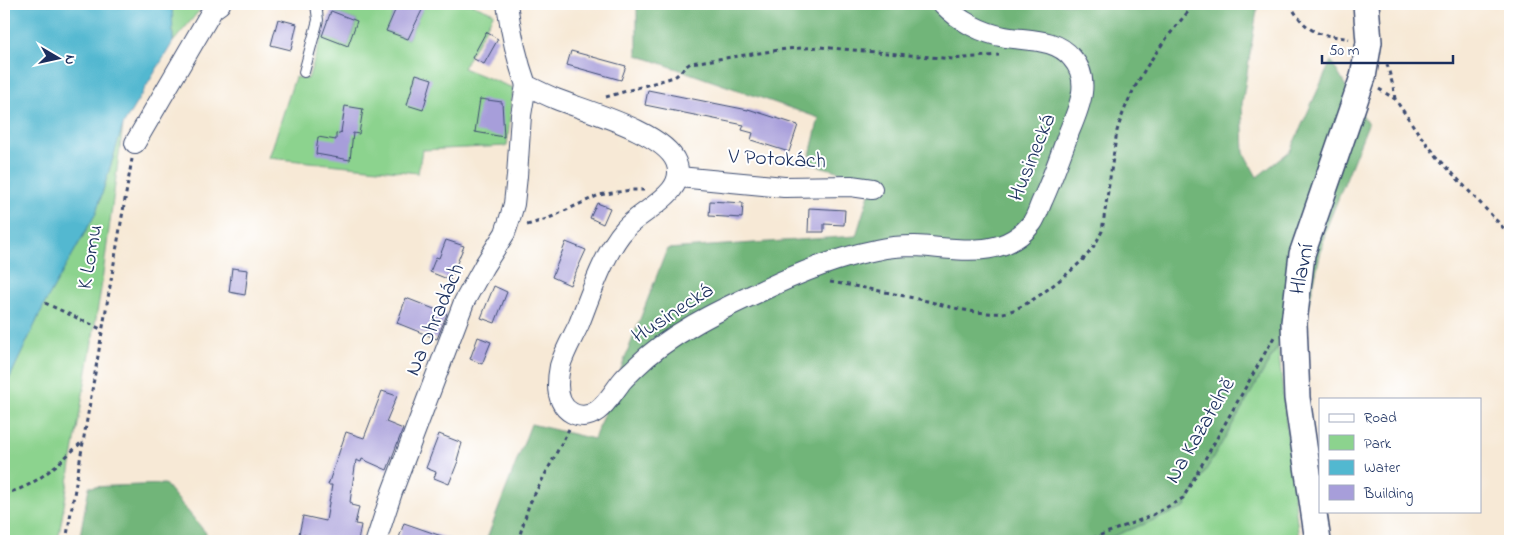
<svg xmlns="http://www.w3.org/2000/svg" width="1514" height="545" font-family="'Indie Flower',sans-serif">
<rect width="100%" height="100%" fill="#fff"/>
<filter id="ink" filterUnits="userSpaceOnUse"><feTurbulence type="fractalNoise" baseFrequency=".02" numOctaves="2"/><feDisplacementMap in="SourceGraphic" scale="10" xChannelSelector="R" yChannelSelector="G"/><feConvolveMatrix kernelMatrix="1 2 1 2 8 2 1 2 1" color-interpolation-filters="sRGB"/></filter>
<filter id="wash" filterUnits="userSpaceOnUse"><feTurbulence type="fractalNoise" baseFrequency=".0096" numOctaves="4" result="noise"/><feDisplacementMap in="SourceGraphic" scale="20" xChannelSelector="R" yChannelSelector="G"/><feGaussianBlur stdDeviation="1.12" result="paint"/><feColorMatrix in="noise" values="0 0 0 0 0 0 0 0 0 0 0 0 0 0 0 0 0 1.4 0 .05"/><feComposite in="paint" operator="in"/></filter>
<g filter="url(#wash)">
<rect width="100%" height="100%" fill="#f7e9d6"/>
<g fill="#8cd38e" stroke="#548176">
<polygon points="172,4 202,4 199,11 173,42"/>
<polygon points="332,4 398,4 386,31 408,39 425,4 472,4 494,13 463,68 513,88 507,146 422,150 418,173 269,158 295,77 308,79 322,36 348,46 357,21 331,11"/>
<polygon points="123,125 101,289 58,541 4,541 4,390 45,303 96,213"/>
<polygon points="1278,346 1299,541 1101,541 1184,508"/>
</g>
<g fill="#71b579" stroke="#46726c">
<polygon points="637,4 1258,4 1242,104 1244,153 1257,177 1290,151 1331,61 1368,124 1326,229 1307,312 1278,346 1184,508 1101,541 486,541 531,424 594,439 667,249 856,236 873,181 808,163 819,118 637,55"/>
<polygon points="165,484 206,533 205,541 79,541 89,487"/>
</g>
<polygon fill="#52b8d0" stroke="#367497" points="4,4 172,4 173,42 123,125 96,213 45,303 4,390"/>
<g id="blocks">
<g fill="#a79eda">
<polygon points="398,4 425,4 408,39 386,31"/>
<polygon points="331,11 357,21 348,46 322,36"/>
<polygon points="278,19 297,24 291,50 271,45"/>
<polygon points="486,32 498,39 484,64 472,58"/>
<polygon points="571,51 626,66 621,80 567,65"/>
<polygon points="416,74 432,79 423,110 407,105"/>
<polygon points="648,90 748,110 748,109 798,125 789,152 751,140 753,133 742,130 744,125 645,105"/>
<polygon points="480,99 502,102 504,137 475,132"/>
<polygon points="345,106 363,109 359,134 353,133 350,160 316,154 318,137 336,140 336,134 342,132 341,132"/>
<polygon points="710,201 743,203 742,218 709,216"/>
<polygon points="597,203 610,208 603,224 590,218"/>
<polygon points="809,208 845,210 844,225 824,224 824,232 808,232"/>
<polygon points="446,240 464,246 450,280 430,272 436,257 439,258"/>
<polygon points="566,242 586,250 570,285 552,277"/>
<polygon points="232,268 248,270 245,295 229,292"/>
<polygon points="494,286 507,292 495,323 481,318"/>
<polygon points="406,298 447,314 437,339 397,323"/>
<polygon points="478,337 491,342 482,364 470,359"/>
<polygon points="382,391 397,396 386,422 403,429 387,470 362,459 361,462 356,460 350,502 352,503 351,505 359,507 355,524 361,525 358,541 337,541 299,534 303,516 326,521 332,485 328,485 346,432 364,438"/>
<polygon points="439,434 462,443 457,460 458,461 449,484 434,478 436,472 426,468"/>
<polygon points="404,523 450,539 450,541 398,541"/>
</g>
</g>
</g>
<g filter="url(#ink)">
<use href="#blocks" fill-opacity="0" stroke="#3c4b70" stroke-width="1"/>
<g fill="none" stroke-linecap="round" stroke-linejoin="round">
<g stroke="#3c4b70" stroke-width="12">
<polyline id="service" points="304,72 318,20 316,4"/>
</g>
<g stroke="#3c4b70" stroke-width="22">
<g id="minor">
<path d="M507 4C511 33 516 57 526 85 536 90 546 95 556 99 586 111 664 132 676 162 689 193 641 210 625 229 605 251 590 296 579 324 573 337 564 352 560 366 559 371 558 380 558 385 558 396 562 408 572 413 596 425 610 396 622 381 626 376 631 372 636 367 668 335 717 311 759 292 796 274 835 258 876 250 888 247 903 246 915 246 956 248 1003 261 1032 223 1037 216 1039 207 1043 199 1053 177 1061 154 1069 132 1079 108 1092 80 1072 58 1056 38 1029 41 1005 37 982 33 959 21 943 4"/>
<polyline points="135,143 213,9 220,4"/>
<polyline points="679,177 784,187 851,186 872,189"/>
<polyline points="376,541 392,492 464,302 484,266 505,233 510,218 514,204 517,176 521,115 526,85"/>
</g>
</g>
<g stroke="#3c4b70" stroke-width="28">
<polyline id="tertiary" points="1318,541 1297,398 1294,323 1302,254 1363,77 1369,42 1366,4"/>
</g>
<g stroke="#3c4b70" stroke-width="3" stroke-dasharray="4 4" stroke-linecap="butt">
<path d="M1290 4C1296 16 1307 30 1321 34 1330 36 1340 37 1349 39"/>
<polyline points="1387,64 1393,86 1395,99"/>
<polyline points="1379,89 1395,99 1419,134 1439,159 1510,235"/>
<path d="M606 97 674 77C680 74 682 68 691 63L786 49 820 47 953 59 999 55"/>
<polyline points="527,225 547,219 599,195 631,190 644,190"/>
<path d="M830 282C863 287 895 294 927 301 950 307 978 315 1002 313 1020 311 1046 291 1061 279 1080 263 1091 255 1102 231L1117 131C1131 83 1162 41 1195 4"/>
<polyline points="45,303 103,330"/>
<path d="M4 493C33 490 62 460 83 441"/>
<polyline points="66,541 132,159"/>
<polyline points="518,541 529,505 569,429"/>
<polyline points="1085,541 1151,516 1183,498 1274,337"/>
</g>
<use href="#service" stroke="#fff" stroke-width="10"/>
<use href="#minor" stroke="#fff" stroke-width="20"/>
<use href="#tertiary" stroke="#fff" stroke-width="25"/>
</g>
</g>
<g text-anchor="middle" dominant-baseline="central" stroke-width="4" stroke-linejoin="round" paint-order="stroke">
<g font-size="22" fill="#1b2f5e" stroke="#fff">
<text transform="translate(1033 158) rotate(-68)">Husinecká</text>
<text transform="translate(777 160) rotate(3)">V Potokách</text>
<text transform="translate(91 257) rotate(-80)">K Lomu</text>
<text transform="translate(1303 269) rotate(-79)">Hlavní</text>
<text transform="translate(673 314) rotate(-33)">Husinecká</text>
<text transform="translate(436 320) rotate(-67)">Na Ohradách</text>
<text transform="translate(1201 431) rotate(-60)">Na Kazatelně</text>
</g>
</g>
<rect width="1514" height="545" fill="none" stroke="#fff" stroke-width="20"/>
<rect x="1319" y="398" width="162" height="115" fill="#ffffff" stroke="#a4acbf"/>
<rect x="1329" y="414" width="25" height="8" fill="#ffffff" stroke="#a4acbf"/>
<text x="1364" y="422" font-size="15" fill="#1b2f5e">Road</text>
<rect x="1329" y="435" width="25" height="15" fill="#8cd38e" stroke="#a4acbf"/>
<text x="1364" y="448" font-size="15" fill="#1b2f5e">Park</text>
<rect x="1329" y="460" width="25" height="15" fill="#52b8d0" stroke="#a4acbf"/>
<text x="1364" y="472" font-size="15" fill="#1b2f5e">Water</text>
<rect x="1329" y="485" width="25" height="15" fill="#a79eda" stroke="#a4acbf"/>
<text x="1364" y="498" font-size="15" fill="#1b2f5e">Building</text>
<g transform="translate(58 58) rotate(99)" stroke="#ffffff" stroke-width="4" paint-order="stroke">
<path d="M0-4L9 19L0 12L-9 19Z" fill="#1b2f5e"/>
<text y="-8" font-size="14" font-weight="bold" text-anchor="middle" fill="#1b2f5e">N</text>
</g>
<path d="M1322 55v8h131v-8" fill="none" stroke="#1b2f5e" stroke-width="2.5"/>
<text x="1329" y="55" font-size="15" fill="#1b2f5e" stroke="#ffffff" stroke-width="4" paint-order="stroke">50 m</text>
</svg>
